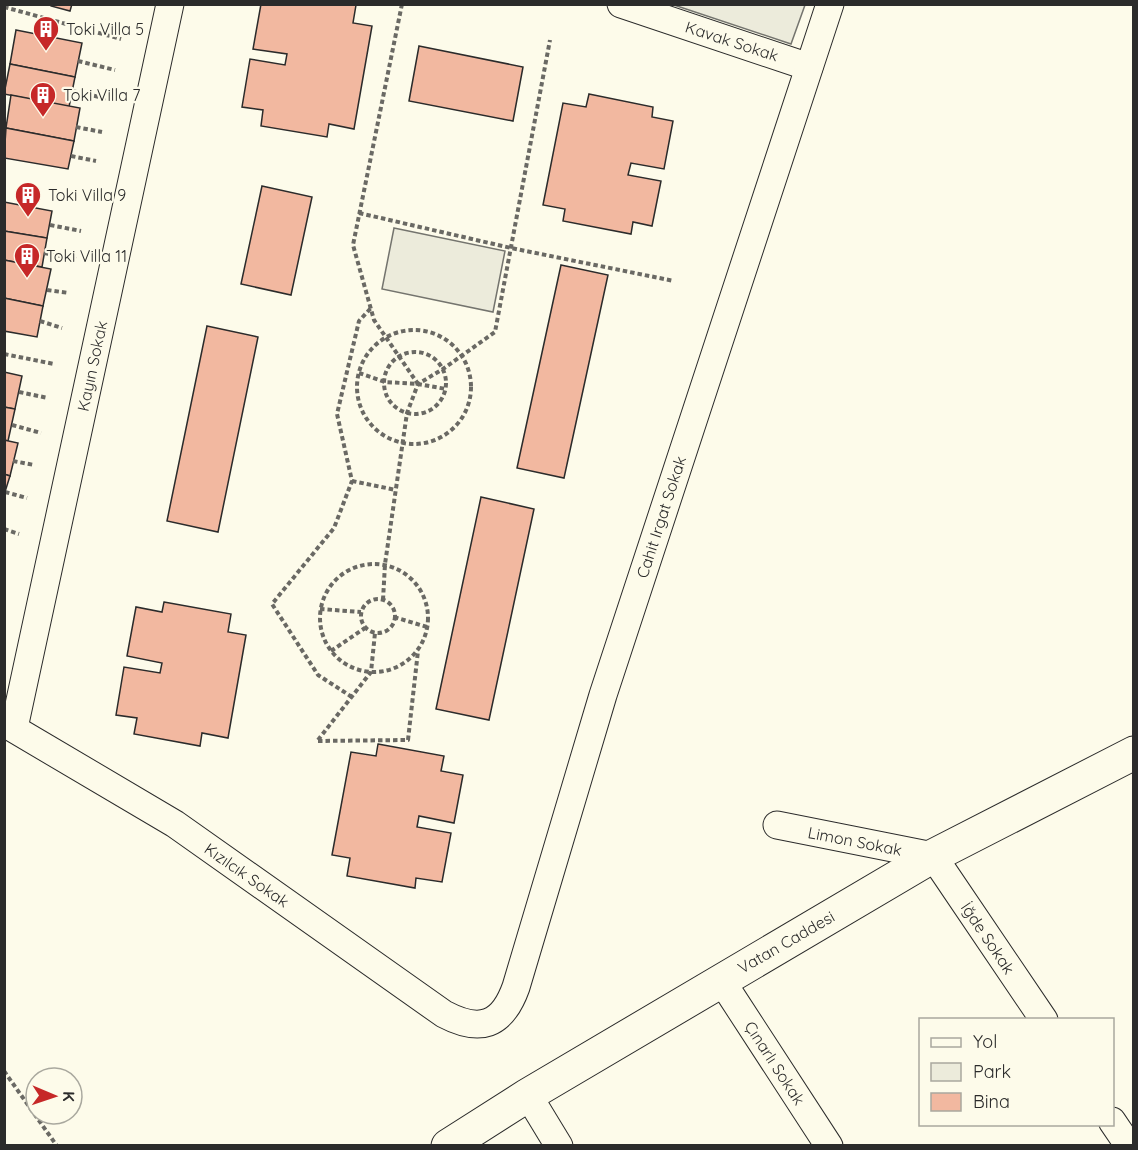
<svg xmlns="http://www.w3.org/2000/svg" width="1138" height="1150" font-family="Quicksand,sans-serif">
<rect width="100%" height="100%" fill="#fdfbea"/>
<g fill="#ecebdb" stroke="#74746e" stroke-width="1.5">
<polygon points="674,5 805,5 791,44"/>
<polygon points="394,228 505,251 493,312 382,289"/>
</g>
<g fill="#f2b8a0" stroke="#2b2b2b" stroke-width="1.5">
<polygon points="51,4 72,4 70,11 51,6"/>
<polygon points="261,4 356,5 353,23 372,26 354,129 329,124 327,137 261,126 263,110 242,107 250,59 285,65 287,54 253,49"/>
<polygon points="16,30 82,43 75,77 10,64"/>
<polygon points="419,46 523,67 513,121 409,101"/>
<polygon points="10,64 75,77 69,107 4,94"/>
<polygon points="589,94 653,107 652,117 673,121 664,169 631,163 628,175 661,181 652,226 633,222 631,234 563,221 565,209 543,205 563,103 586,107"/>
<polygon points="11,95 80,108 74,141 6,128"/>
<polygon points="6,128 74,141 68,169 4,158"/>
<polygon points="262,186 312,197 291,295 241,284"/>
<polygon points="4,202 52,211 47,238 4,231"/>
<polygon points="4,231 47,238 42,267 4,260"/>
<polygon points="4,260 51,269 43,306 4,298"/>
<polygon points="561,265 608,275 564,478 517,468"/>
<polygon points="4,298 43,306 37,337 4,331"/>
<polygon points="207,326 258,337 218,532 167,521"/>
<polygon points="4,372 22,376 15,409 4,407"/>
<polygon points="4,407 15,409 8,441 4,440"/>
<polygon points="4,440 18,443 10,476 4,474"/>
<polygon points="4,474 10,476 4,495"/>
<polygon points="481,497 534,509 489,720 436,709"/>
<polygon points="164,602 231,614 228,632 246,635 228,738 202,733 200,746 134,734 137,718 116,715 124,667 160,673 162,663 127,656 136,607 162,612"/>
<polygon points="378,744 444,756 441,771 463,775 454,823 419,816 417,827 451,833 442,882 416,878 415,888 347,876 350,858 332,855 351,752 376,756"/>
</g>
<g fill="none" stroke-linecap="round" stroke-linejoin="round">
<g stroke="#2b2b2b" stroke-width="29">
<g id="minor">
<polyline points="621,4 809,67"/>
<path d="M4 723 175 824 444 1014C480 1033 502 1026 516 987L603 695 830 4"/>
<polyline points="14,728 170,4"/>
<polyline points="777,825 933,856 1044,1020"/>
<polyline points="721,980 829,1146"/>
<polyline points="528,1095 559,1146"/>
<polyline points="1112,1121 1129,1146"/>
</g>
</g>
<g stroke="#2b2b2b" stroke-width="35">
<polyline id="tertiary" points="448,1146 528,1095 933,856 1134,753"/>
</g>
<g stroke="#6a6964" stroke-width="4" stroke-dasharray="4.5 3" stroke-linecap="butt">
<polyline points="402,4 353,245 374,320 418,384"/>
<polyline points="4,7 121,39"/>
<polyline points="78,61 115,70"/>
<polyline points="72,91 109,99"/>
<polyline points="76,127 102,132"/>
<polyline points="71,156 96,161"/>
<polyline points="359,213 511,248 674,281"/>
<polyline points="50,225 81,231"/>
<polyline points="44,253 76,259"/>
<polyline points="47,290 69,293"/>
<polyline points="40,321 62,328"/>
<circle cx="414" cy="387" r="57"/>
<circle cx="415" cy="383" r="31"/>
<polyline points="4,354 54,364"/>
<polyline points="359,373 385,382 418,384 446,389"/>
<polyline points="19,392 48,398"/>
<polyline points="12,425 41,433"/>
<polyline points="13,461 34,465"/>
<polyline points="352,481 396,490"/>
<polyline points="5,492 27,498"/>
<polyline points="4,529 19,534"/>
<circle cx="374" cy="618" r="54"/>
<circle cx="378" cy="616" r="17"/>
<polyline points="383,600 385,564 407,413 418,384 443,369 495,332 550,40"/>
<polyline points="320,609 361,612"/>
<polyline points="394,617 427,627"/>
<polyline points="331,651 365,628"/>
<polyline points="352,697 318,675 272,604 334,528 352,481 337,414 359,321 371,308"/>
<polyline points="318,740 371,672 375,633"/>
<polyline points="318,741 408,740 418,651"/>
<polyline points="4,1071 57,1146"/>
</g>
<use href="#minor" stroke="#fdfbea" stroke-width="27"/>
<use href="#tertiary" stroke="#fdfbea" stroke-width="33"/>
</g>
<defs>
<g id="building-pin" transform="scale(1.35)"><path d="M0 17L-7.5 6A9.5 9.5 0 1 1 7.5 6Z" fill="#c62828" stroke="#fdfbea"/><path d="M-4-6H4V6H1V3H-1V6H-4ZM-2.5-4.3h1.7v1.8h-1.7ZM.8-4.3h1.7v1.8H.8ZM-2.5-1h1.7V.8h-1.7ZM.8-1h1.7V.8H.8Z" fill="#fff"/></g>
</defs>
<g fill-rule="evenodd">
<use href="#building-pin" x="46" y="29"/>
<use href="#building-pin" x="43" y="95"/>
<use href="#building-pin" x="28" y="195"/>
<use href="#building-pin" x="27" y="256"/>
</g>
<g text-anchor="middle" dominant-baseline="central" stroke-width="4.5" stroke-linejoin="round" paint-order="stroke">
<g font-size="16" fill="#2b2b2b" stroke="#fdfbea" text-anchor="start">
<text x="66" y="29">Toki Villa 5</text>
<text x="63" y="95">Toki Villa 7</text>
<text x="48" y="195">Toki Villa 9</text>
<text x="46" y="256">Toki Villa 11</text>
</g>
<g font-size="16" fill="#2b2b2b" stroke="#fdfbea">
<text transform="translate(732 41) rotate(18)">Kavak Sokak</text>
<text transform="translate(92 366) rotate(-78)">Kayın Sokak</text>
<text transform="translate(661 517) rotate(-72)">Cahit Irgat Sokak</text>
<text transform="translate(855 841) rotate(11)">Limon Sokak</text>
<text transform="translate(247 875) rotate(35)">Kızılcık Sokak</text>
<text transform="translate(988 938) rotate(56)">İğde Sokak</text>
<text transform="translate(786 942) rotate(-30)">Vatan Caddesi</text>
<text transform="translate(775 1063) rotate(57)">Çınarlı Sokak</text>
</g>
</g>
<rect width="1138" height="1150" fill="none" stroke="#2b2b2b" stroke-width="12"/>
<rect x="919" y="1018" width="195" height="108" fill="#fdfbea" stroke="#a9a89e" stroke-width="1.5"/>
<rect x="931" y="1038" width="30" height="9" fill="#fdfbea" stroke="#a9a89e" stroke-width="1.5"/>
<text x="973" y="1048" font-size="18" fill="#2b2b2b">Yol</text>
<rect x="931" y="1063" width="30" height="18" fill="#ecebdb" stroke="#a9a89e" stroke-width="1.5"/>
<text x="973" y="1078" font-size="18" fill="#2b2b2b">Park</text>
<rect x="931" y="1093" width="30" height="18" fill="#f2b8a0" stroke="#a9a89e" stroke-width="1.5"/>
<text x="973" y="1108" font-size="18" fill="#2b2b2b">Bina</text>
<g transform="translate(54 1096) rotate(92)"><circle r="28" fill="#fdfbea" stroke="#a9a89e" stroke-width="1.5"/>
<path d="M0-4.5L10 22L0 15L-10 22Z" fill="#c62828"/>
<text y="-9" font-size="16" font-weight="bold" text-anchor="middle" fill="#2b2b2b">K</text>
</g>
</svg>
